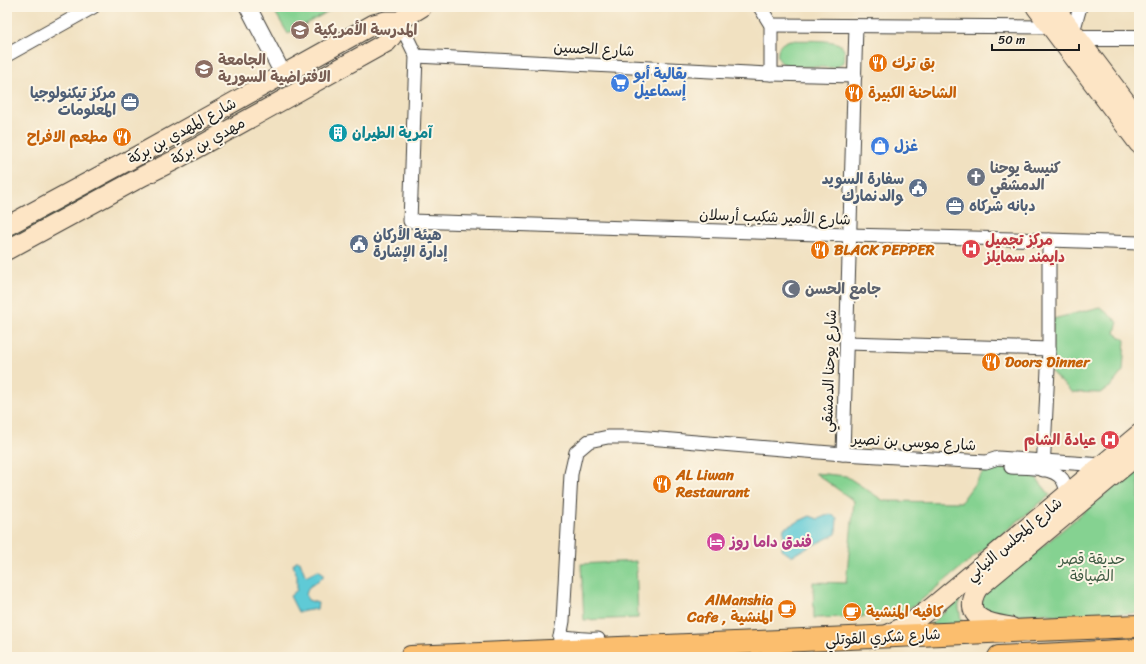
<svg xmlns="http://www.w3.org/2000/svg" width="1146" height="664" font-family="Sriracha,'Playpen Sans Arabic',sans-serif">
<rect width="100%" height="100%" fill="#fcf5e5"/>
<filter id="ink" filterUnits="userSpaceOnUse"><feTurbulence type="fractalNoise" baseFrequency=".025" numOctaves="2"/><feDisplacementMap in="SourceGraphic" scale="8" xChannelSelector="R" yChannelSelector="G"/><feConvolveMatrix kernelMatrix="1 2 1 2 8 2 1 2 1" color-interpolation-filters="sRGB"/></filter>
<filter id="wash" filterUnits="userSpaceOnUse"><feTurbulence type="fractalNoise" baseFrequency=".012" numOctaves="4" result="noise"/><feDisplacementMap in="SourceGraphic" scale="16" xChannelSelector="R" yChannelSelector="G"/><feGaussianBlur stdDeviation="0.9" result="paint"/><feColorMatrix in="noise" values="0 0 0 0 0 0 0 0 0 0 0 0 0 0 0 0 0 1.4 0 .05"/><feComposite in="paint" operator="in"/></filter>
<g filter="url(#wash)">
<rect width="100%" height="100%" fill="#f1e1c1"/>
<g fill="#85d291" stroke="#507756">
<polygon points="272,7 336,7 288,34"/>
<path d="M790 40C801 41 830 39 839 44 846 48 847 60 840 65 834 69 825 67 818 67 810 66 788 68 782 63 778 60 777 56 778 52 778 45 784 42 790 40Z"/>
<polygon points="109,175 114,185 7,244 7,232"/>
<polygon points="1100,307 1118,322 1115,333 1125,340 1123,371 1110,387 1100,393 1072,392 1051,372 1053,319"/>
<polygon points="1139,466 1139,613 1068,617 1043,613 997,616 988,614 983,609 982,603 983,597 989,591"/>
<polygon points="986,468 1030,470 1050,495 915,605 888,616 814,618 813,582 846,583 854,501 815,473 846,476 884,501 961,502"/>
<polygon points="636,561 638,618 584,620 581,564"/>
<polygon points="959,600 959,608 962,625 928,626"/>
</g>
<g fill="#5ecad6" stroke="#3d7379">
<polygon points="830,514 837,518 836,534 791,556 782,550 784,528 810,516 818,519"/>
<polygon points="296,561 300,561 305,575 307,576 318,570 323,573 323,577 308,588 306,595 308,600 318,603 317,609 298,612 290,596 297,590 297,576 293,565"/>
</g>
</g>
<g filter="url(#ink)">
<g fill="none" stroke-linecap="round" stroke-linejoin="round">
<g stroke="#3c3a35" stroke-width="15">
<g id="minor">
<polyline points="760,7 771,25 771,74"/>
<polyline points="399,21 416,56 410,221 849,235 1049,240 1139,243"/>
<polyline points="771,25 1051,27"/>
<polyline points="1073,32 1080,7"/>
<polyline points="7,55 93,7"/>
<polyline points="416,56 771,74 855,76"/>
<polyline points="847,343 1049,349"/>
<polyline points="843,454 856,26"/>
<path d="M1011 467C1025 468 1053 466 1062 479 1065 483 1066 489 1068 494"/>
<polyline points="1043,470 1049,349 1049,240"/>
<path d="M560 637C573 637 585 640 598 639"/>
<polyline points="559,651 560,637 563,621 571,474 576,452 589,441 608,437 636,437 843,454 986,462 998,458 1103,465"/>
</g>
</g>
<g stroke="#3c3a35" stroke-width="18">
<g id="tertiary">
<polyline points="248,7 283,74"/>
<polyline points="1077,38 1139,38"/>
</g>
</g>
<g stroke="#3c3a35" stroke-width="21">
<g id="secondary">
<polyline points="1036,7 1139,144"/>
<polyline points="1054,7 1139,119"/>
<polyline points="7,226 146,151 374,24 386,21 399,21 422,7"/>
<path d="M7 250 143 176 175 160 387 42C394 35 397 30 399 21"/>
<path d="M1011 627C996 624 968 622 973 599 974 595 976 591 978 588L1139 454"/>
<polyline points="885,636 909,624 931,608 1139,434"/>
</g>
</g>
<g stroke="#3c3a35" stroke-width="24">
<g id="trunk">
<polyline points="411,657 1035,630 1139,626"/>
<polyline points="999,657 1139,650"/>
</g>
</g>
<use href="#minor" stroke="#fff" stroke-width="13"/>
<use href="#tertiary" stroke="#fff" stroke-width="16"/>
<use href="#secondary" stroke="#fde5c5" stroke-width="19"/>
<use href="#trunk" stroke="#fbbe6e" stroke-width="22"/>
</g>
</g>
<defs>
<g id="school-disc" transform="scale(1)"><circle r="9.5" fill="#8d6e63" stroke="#fcf5e5"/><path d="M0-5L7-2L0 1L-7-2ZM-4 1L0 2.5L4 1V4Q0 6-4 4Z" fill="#fff"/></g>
<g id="restaurant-disc" transform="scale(1)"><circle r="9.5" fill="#e8710a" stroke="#fcf5e5"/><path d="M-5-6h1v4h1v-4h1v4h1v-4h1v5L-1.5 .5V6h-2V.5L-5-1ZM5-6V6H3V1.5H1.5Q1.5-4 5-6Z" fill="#fff"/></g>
<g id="university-disc" transform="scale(1)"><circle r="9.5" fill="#8d6e63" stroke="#fcf5e5"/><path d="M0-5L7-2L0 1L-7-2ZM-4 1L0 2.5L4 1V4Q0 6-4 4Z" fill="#fff"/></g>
<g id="supermarket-disc" transform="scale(1)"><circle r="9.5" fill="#3f7fe0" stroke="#fcf5e5"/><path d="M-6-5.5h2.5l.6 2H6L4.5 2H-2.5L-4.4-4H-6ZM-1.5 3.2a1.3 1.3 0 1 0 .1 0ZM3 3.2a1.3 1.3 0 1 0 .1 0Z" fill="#fff"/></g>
<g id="office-disc" transform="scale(1)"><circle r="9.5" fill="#5c6f8a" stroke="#fcf5e5"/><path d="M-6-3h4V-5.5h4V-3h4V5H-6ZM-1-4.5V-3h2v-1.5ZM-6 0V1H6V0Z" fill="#fff"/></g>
<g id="building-disc" transform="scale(1)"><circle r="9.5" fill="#0f9aa8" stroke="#fcf5e5"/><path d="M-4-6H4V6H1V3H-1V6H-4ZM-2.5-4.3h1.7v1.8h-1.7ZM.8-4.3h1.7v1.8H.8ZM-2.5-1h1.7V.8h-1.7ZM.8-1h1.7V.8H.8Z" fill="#fff"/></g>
<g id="shop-disc" transform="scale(1)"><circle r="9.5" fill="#3f7fe0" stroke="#fcf5e5"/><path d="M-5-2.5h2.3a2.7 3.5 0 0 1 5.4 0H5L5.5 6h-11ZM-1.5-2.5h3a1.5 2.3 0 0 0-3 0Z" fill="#fff"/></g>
<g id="church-disc" transform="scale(1)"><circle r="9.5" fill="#6b7280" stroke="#fcf5e5"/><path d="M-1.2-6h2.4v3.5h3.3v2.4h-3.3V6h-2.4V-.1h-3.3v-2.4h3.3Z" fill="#fff"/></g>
<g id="civic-disc" transform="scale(1)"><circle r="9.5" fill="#5c6f8a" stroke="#fcf5e5"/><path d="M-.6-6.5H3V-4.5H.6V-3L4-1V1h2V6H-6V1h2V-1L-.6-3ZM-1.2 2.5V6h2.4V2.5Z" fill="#fff"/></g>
<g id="hospital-disc" transform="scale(1)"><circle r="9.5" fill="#e0444e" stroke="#fcf5e5"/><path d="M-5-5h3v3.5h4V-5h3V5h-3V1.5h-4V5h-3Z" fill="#fff"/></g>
<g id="mosque-disc" transform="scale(1)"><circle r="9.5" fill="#6b7280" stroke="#fcf5e5"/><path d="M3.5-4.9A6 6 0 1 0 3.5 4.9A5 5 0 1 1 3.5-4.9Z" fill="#fff"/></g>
<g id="hotel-disc" transform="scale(1)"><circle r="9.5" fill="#d1479c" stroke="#fcf5e5"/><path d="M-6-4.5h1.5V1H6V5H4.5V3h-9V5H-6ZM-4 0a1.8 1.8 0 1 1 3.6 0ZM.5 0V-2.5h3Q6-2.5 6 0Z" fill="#fff"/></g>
<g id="cafe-disc" transform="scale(1)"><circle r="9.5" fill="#e8710a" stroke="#fcf5e5"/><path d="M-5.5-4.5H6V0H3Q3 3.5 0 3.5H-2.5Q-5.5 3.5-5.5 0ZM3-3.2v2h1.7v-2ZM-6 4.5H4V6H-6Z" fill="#fff"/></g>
</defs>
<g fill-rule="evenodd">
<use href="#school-disc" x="300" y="30"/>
<use href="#restaurant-disc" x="878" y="63"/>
<use href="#university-disc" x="204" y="69"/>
<use href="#supermarket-disc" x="620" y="83"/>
<use href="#restaurant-disc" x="854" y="93"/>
<use href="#office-disc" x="130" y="102"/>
<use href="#building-disc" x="338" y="133"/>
<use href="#restaurant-disc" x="122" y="137"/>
<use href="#shop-disc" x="880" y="146"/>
<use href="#church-disc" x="976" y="177"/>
<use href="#civic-disc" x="918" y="188"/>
<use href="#office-disc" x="955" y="206"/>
<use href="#civic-disc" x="359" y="244"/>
<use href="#hospital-disc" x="971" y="249"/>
<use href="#restaurant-disc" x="820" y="250"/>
<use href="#mosque-disc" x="791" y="289"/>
<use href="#restaurant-disc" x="991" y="362"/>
<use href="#hospital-disc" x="1110" y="440"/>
<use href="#restaurant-disc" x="662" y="484"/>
<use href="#hotel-disc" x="716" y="542"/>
<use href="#cafe-disc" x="787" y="609"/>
<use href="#cafe-disc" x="852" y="612"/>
</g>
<g text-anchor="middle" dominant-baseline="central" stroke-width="4" stroke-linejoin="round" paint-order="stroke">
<g font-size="15" font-weight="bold" fill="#785e54" stroke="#fcf5e5" text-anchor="start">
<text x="314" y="30">المدرسة الأمريكية</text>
<text x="218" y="60">الجامعة<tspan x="218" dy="17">الافتراضية السورية</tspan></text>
</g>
<g font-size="15" fill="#1c1c1c" stroke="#fcf5e5">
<text transform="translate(594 49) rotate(3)">شارع الحسين</text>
<text transform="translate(182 131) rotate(-29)">شارع المهدي بن بركة</text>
<text transform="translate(208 141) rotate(-29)">مهدي بن بركة</text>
<text transform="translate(775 217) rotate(2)">شارع الأمير شكيب أرسلان</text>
<text transform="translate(829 371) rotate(-88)">شارع يوحنا الدمشقي</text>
<text transform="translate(914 442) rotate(3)">شارع موسى بن نصير</text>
<text transform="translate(1014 539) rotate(-40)">شارع المجلس النيابي</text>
<text transform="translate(883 637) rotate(-3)">شارع شكري القوتلي</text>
</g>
<g font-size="15" font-weight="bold" fill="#c56008" stroke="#fcf5e5" text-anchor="start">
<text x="892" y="63">بق ترك</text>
<text x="868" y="93">الشاحنة الكبيرة</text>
<text x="108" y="137" text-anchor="end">مطعم الافراح</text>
<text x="834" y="250">BLACK PEPPER</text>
<text x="1005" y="362">Doors Dinner</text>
<text x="676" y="475">AL Liwan<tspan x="676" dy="17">Restaurant</tspan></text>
<text x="773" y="600" text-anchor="end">AlManshia<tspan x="773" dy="17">Cafe , المنشية</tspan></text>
<text x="866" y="612">كافيه المنشية</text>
</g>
<g font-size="15" font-weight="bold" fill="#366cbe" stroke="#fcf5e5" text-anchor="start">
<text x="634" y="74">بقالية أبو<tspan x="634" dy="17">إسماعيل</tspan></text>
<text x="894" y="146">غزل</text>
</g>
<g font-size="15" font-weight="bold" fill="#4e5e75" stroke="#fcf5e5" text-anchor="end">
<text x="116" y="93">مركز تيكنولوجيا<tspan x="116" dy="17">المعلومات</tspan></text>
<text x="904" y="179">سفارة السويد<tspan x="904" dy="17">والدنمارك</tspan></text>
<text x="969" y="206" text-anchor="start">دبانه شركاه</text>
<text x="373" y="235" text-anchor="start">هيئة الأركان<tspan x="373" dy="17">إدارة الإشارة</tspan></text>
</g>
<g font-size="15" font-weight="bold" fill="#0d838f" stroke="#fcf5e5" text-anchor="start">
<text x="352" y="133">آمرية الطيران</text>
</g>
<g font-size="15" font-weight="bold" fill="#5b616d" stroke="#fcf5e5" text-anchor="start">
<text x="990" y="168">كنيسة يوحنا<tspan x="990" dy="17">الدمشقي</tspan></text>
<text x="805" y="289">جامع الحسن</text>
</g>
<g font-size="15" font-weight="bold" fill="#be3a42" stroke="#fcf5e5" text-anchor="start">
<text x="985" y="240">مركز تجميل<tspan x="985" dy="17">دايمند سمايلز</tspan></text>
<text x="1096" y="440" text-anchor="end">عيادة الشام</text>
</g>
<g font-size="15" font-weight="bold" fill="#b23c85" stroke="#fcf5e5" text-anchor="start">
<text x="730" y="542">فندق داما روز</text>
</g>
<g font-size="15" fill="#415c45" stroke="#fcf5e5">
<text x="1092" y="559">حديقة قصر<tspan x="1092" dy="17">الضيافة</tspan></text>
</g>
</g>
<rect width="1146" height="664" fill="none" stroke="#fcf5e5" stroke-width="24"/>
<path d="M992 44v6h87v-6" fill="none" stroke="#1c1c1c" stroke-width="2"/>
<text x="998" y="44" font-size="12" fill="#1c1c1c" stroke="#fcf5e5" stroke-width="3" paint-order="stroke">50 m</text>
</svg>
